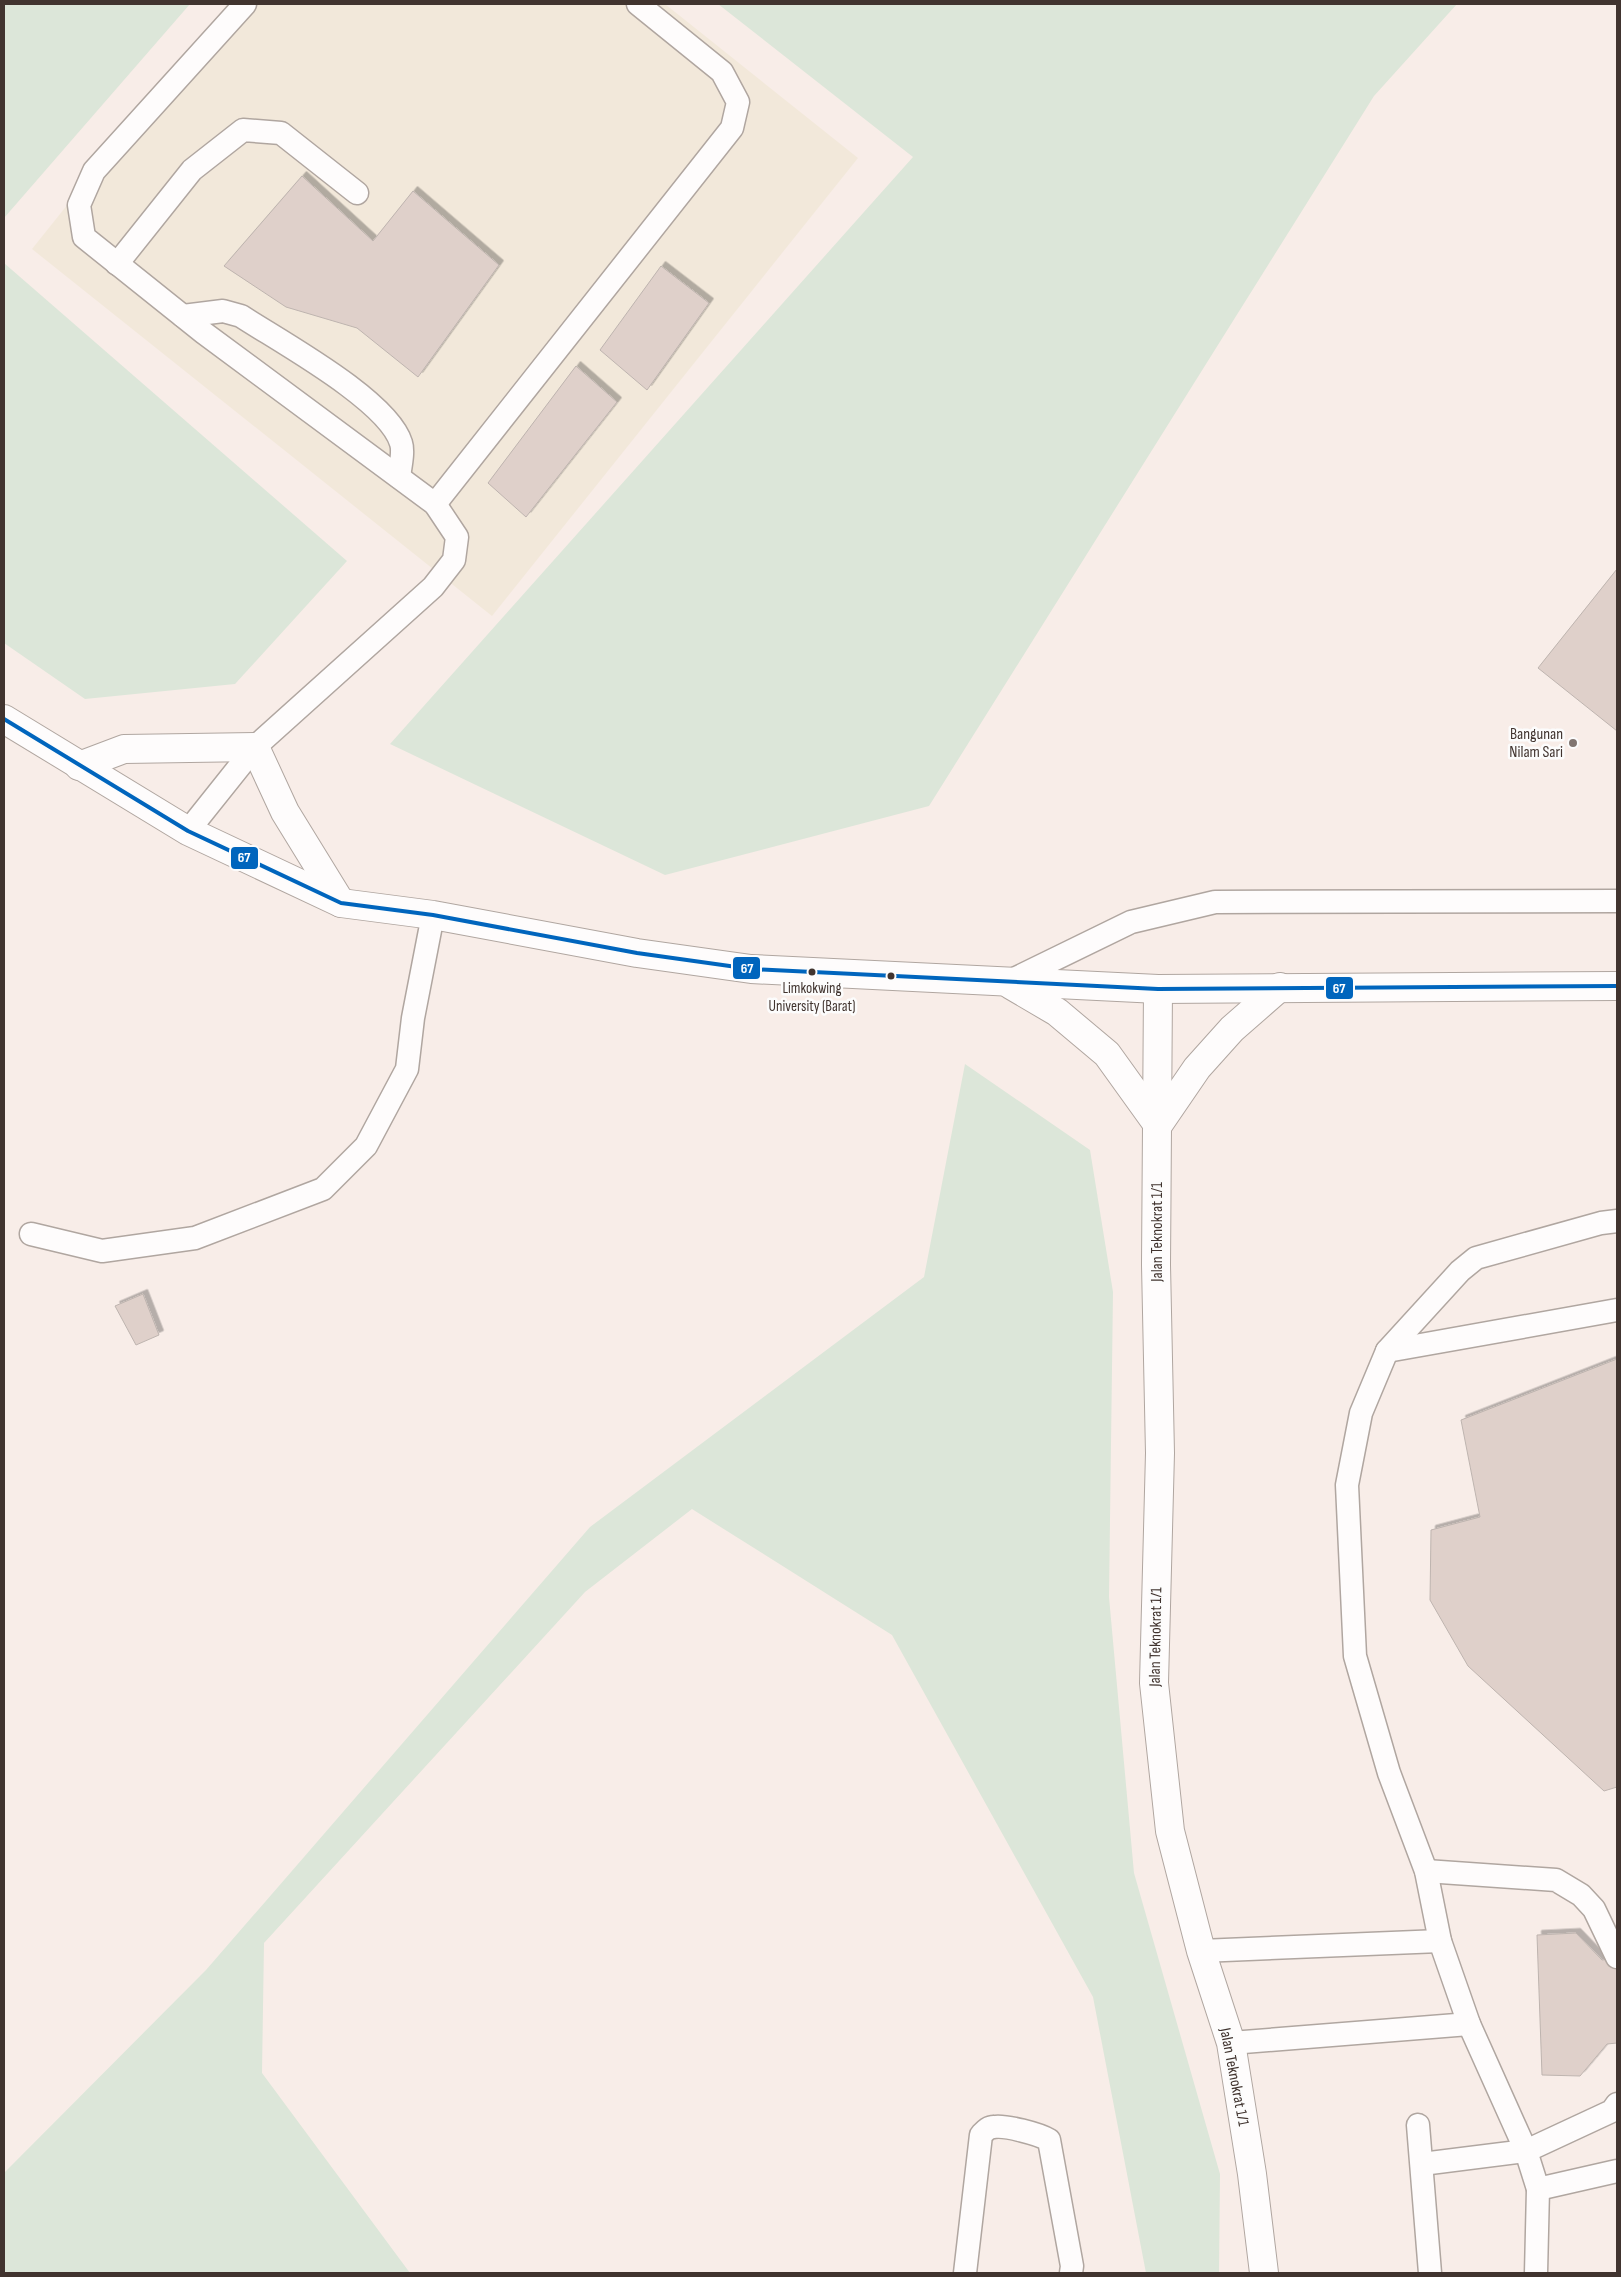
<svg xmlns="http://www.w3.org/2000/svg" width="1621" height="2277" font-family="'Sofia Sans Condensed',sans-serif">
<defs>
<filter id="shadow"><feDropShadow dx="4.5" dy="-4.5" stdDeviation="0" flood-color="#0004"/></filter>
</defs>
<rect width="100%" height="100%" fill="#f8ede8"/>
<polygon fill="#f2e8da" points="228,4 665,4 858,158 492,616 32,249"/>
<g fill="#dce6d9">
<polygon points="4,4 190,4 4,218"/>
<polygon points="718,4 1457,4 1374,96 929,806 665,875 390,744 913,157"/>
<polygon points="4,263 347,561 235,684 85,699 4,643"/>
<polygon points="965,1064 1090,1150 1113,1292 1109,1597 1134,1873 1220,2174 1219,2273 1146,2273 1093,1997 892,1635 692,1509 585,1592 264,1943 262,2073 410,2273 4,2273 4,2173 206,1970 590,1527 924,1277"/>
</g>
<g fill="#dfd0ca" stroke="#beb4af" filter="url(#shadow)">
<polygon points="302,176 373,241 413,191 499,265 418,377 357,328 286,307 224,266"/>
<polygon points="661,266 709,303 647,390 600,350"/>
<polygon points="576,366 617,402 526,517 488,483"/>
<polygon points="1617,569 1617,731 1538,668"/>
<polygon points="143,1294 159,1335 136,1345 115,1306"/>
<polygon points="1617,1359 1617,1787 1604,1791 1468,1666 1430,1600 1431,1530 1480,1517 1461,1420"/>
<polygon points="1576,1933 1602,1960 1617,1958 1617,2043 1607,2044 1580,2076 1542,2075 1537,1935"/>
</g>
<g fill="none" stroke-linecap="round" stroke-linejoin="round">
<g stroke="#b0a6a0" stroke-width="25">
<g id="service">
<polyline points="117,264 192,170 243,130 281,133 357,193"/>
<path d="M183 316 223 311 241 316C279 341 388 400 401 443 404 452 400 468 399 477"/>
<polyline points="435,504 732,128 738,102 722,72 638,4"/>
<polyline points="188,831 255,747 433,587 454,560 457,537 435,504 204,333 84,237 79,205 94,171 245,4"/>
<polyline points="1008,982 1131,922 1215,902 1617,901"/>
<polyline points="31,1234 102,1251 195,1238 323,1189 366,1146 407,1069 413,1018 433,915"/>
<polyline points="1387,1351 1617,1310"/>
<polyline points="1426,1871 1556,1880 1581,1895 1594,1909 1617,1957"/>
<polyline points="1201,1951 1440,1941"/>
<polyline points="1231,2043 1469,2024"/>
<polyline points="1418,2125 1430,2273"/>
<polyline points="1422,2164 1526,2151 1612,2111 1617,2104"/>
<polyline points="1538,2189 1617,2171"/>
<path d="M965 2273 981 2135C985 2131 988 2127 994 2127 1005 2125 1039 2134 1049 2140L1072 2266 1071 2273"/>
<polyline points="1536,2273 1538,2189 1526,2151 1469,2024 1440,1941 1426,1871 1389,1773 1355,1656 1347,1485 1361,1413 1387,1351 1460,1271 1476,1258 1601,1223 1617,1221"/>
</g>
</g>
<g stroke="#b0a6a0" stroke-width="30">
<polyline id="minor" points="1158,989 1156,1265 1160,1453 1154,1683 1170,1831 1201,1951 1231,2043 1252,2174 1264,2273"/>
</g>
<g stroke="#b0a6a0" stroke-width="30">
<g id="secondary">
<polyline points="4,719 188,831 341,903 433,915 637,953 751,969 1158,989 1617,986"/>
<polyline points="79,766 124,749 255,747 285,812 341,903"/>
<polyline points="1011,985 1057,1012 1107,1054 1158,1125 1197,1068 1232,1029 1280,987"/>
</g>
</g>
<use href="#service" stroke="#fefcfc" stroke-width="22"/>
<use href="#minor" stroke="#fefcfc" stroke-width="28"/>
<use href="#secondary" stroke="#fefcfc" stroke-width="28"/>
<g stroke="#fcfcfc" stroke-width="8">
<polyline id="bus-1" points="4,719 188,831 341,903 433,915 637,953 751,969 1158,989 1617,986"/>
</g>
<use href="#bus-1" stroke="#0065bd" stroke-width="4"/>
</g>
<circle fill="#817570" stroke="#fcfcfc" stroke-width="2" cx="1573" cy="743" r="5"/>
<g fill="#41342f" stroke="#fcfcfc" stroke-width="2">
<circle cx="812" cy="972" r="4.5"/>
<circle cx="891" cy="976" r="4.5"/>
</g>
<g text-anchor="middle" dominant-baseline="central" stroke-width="5" stroke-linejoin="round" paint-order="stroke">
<g font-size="15" fill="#41342f" stroke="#fcfcfc">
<text x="812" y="988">Limkokwing<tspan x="812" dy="18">University (Barat)</tspan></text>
</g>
<g font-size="16" fill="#41342f" stroke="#fcfcfc" text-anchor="end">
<text x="1563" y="734">Bangunan<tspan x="1563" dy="18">Nilam Sari</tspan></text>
</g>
<g font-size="16" fill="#41342f" stroke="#fcfcfc">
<text transform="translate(1157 1232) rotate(-90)">Jalan Teknokrat 1/1</text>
<text transform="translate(1156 1637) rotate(-89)">Jalan Teknokrat 1/1</text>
<text transform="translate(1234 2077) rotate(79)">Jalan Teknokrat 1/1</text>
</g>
</g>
<g stroke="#fcfcfc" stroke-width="2">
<rect x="230" y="846" width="29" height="24" rx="5" fill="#0065bd"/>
<rect x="732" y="956" width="29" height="24" rx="5" fill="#0065bd"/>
<rect x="1325" y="976" width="29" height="24" rx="5" fill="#0065bd"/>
</g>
<g font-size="14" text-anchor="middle" font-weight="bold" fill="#fff">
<text x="244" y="862">67</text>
<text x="747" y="973">67</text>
<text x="1339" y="993">67</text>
</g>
<rect width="1621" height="2277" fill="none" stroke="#41342f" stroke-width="10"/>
</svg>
